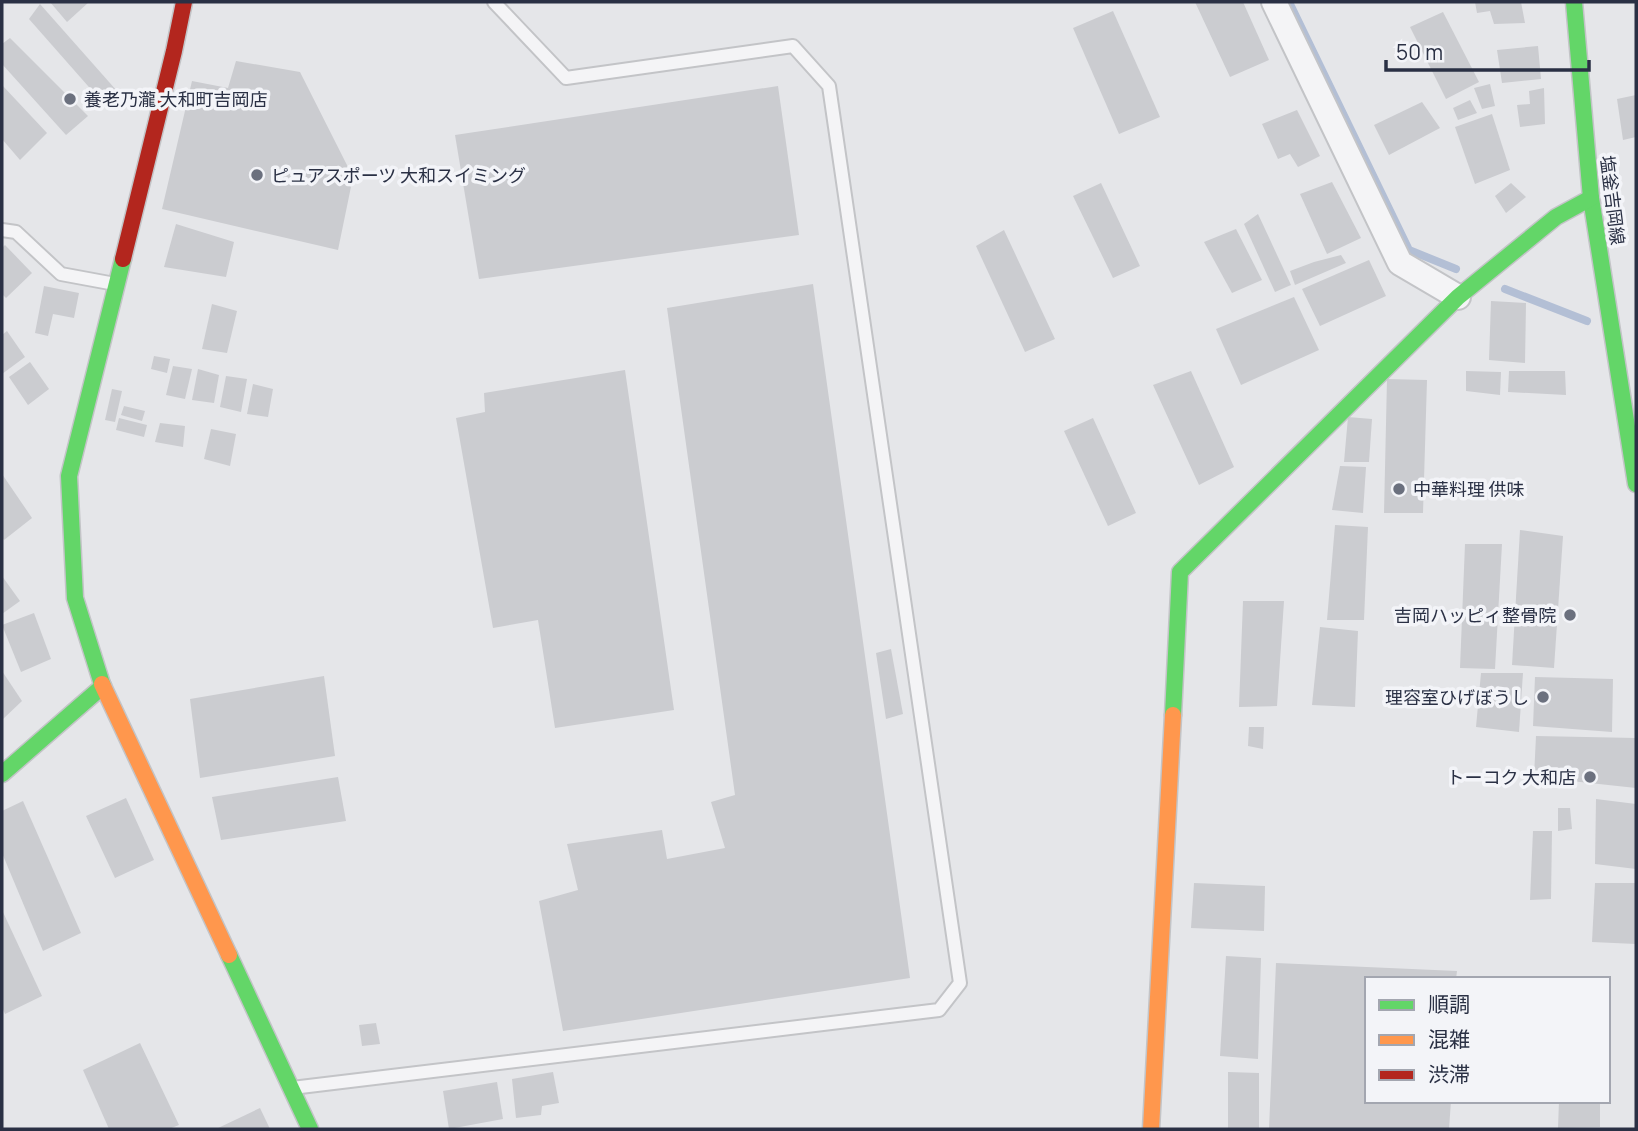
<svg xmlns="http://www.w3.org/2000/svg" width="1638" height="1131" font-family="Manrope,'Noto Sans JP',sans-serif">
<rect width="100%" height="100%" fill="#e5e6e9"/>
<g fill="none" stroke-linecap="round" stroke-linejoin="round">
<g stroke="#b3bfd5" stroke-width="8">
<polyline points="1289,2 1409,250 1456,269"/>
<polyline points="1505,289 1587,321"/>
</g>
</g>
<g fill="#cbccd0">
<polygon points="50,2 89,2 67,22"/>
<polygon points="1195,2 1243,2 1269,60 1230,77"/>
<polygon points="1475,2 1521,2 1525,23 1494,24 1490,11 1477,13"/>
<polygon points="40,4 117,91 103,103 29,19"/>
<polygon points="1113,11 1160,117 1119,134 1073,28"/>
<polygon points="1443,12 1479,82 1446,99 1410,27"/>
<polygon points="10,38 88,116 66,135 2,64 2,44"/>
<polygon points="1538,46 1541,79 1502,83 1497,50"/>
<polygon points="236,61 300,72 353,177 338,250 162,209 192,81 228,88"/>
<polygon points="1490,84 1495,106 1482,109 1474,88"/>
<polygon points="2,85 47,133 20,160 2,139"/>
<polygon points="778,86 799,235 479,279 455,135"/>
<polygon points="1544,88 1545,124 1520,127 1517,105 1530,104 1529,91"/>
<polygon points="1636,95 1636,137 1623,140 1617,99"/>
<polygon points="1470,100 1477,113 1458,120 1453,108"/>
<polygon points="1422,102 1440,128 1389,155 1374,125"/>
<polygon points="1297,110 1320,156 1298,167 1290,154 1278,159 1262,124"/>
<polygon points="1492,114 1510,170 1475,184 1455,127"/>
<polygon points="1332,182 1361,238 1327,254 1300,194"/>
<polygon points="1101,183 1140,266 1113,278 1073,196"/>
<polygon points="1511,183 1526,197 1506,213 1495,196"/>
<polygon points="1258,214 1291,285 1275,292 1244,224"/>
<polygon points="176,224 234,242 226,277 164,267"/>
<polygon points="1236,229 1262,280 1232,293 1204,242"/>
<polygon points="1004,230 1055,339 1025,352 976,246"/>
<polygon points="5,245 32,273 6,298 2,294 2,248"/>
<polygon points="1341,255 1346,263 1295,285 1290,271 1314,262"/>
<polygon points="1369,260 1386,296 1320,326 1302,289"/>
<polygon points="813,284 910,978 563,1031 539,901 578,890 567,844 662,830 667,859 725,848 711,802 735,795 667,308"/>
<polygon points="44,286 79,293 74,318 53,314 48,336 35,333"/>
<polygon points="1294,297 1319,350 1241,385 1216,329"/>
<polygon points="1491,301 1526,303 1525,363 1489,360"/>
<polygon points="212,304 237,311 227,353 202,349"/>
<polygon points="7,331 25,357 2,374 2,335"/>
<polygon points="154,356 170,359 167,373 151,369"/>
<polygon points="30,362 49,389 28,405 9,377"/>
<polygon points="173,366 192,369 185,399 166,395"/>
<polygon points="198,369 219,375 214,403 192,400"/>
<polygon points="625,370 674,710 555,728 538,620 493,628 456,418 485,412 484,393"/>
<polygon points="1191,371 1234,467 1199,485 1153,385"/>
<polygon points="1466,371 1501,372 1500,395 1466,391"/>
<polygon points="1509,371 1565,371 1566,395 1508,392"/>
<polygon points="226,376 247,379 241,412 220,407"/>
<polygon points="1387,379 1427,380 1423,513 1384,513"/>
<polygon points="253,384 273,389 268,417 247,414"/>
<polygon points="112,389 122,391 115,422 105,420"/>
<polygon points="124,406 145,411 142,421 121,415"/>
<polygon points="1348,417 1372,419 1369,462 1344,462"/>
<polygon points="119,418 147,425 144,437 116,430"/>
<polygon points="1093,418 1136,513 1108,526 1064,431"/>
<polygon points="160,423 185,426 183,447 155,442"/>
<polygon points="211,429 236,434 230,466 204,459"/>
<polygon points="1340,466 1366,467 1363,513 1332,510"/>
<polygon points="2,474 32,518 4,540 2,537"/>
<polygon points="1335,525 1368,527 1364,620 1327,620"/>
<polygon points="1520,530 1563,536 1554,668 1512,665"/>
<polygon points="1465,544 1502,544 1495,669 1460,668"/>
<polygon points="2,576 20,601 2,614"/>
<polygon points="1243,601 1284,601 1277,706 1239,707"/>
<polygon points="34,613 51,659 21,672 2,625"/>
<polygon points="1320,627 1358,631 1355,707 1312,705"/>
<polygon points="891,649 903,714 886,719 876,653"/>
<polygon points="2,671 22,701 2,720"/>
<polygon points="1481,673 1523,673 1519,732 1476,727"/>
<polygon points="324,676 335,756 200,778 190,699"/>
<polygon points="1535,677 1613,679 1612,732 1533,726"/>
<polygon points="1249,727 1264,727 1263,749 1248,746"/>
<polygon points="1536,736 1636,738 1636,788 1534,777"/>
<polygon points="338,777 346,821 221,840 212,797"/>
<polygon points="126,798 154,860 115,878 86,816"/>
<polygon points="1596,799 1636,804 1636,869 1595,864"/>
<polygon points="23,801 81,933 43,951 2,853 2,811"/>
<polygon points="1558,808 1570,808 1572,829 1558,831"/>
<polygon points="1533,831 1552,831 1551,899 1530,900"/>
<polygon points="1194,883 1265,886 1264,931 1191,928"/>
<polygon points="1595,883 1636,883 1636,944 1592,942"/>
<polygon points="2,910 42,996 5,1014 2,1007"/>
<polygon points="1226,956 1261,958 1258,1059 1220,1056"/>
<polygon points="1276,963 1457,971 1456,979 1367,979 1367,1101 1451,1101 1449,1129 1269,1129"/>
<polygon points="376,1023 380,1044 362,1046 359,1025"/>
<polygon points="140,1043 179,1125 169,1129 109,1129 83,1070"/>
<polygon points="553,1072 559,1103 542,1106 541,1115 516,1118 512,1079"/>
<polygon points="1228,1072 1259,1073 1259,1129 1228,1129"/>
<polygon points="497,1082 503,1119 449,1129 443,1091"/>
<polygon points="1559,1101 1600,1101 1600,1127 1558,1128"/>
<polygon points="260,1108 270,1129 216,1129"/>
</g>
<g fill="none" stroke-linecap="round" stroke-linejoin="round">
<g stroke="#c3c4c7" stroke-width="16">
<g id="lane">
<polyline points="2,230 16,232 61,274 115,284"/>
<polyline points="292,1088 939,1010 960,983 829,86 793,46 566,78 494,2"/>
</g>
</g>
<g stroke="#c3c4c7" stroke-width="28">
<polyline id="street" points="1274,2 1400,263 1458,297"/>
</g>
<g stroke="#c3c4c7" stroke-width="19">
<g id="fast">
<polyline points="1574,2 1591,198 1636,484"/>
<polyline points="102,684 75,598 69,476 123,259"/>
<polyline points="1173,715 1180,572 1458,297 1556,217 1591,198"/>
<polyline points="2,774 103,686"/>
<polyline points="229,955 310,1129"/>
</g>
</g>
<g stroke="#c3c4c7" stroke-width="19">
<g id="slow">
<polyline points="102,684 229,955"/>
<polyline points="1151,1129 1173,715"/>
</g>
</g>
<g stroke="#c3c4c7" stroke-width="19">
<polyline id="jam" points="123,259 174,51 184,2"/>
</g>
<use href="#lane" stroke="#f4f4f6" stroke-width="12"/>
<use href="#street" stroke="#f4f4f6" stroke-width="24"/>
<use href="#fast" stroke="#63d668" stroke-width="16"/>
<use href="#slow" stroke="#ff974d" stroke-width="16"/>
<use href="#jam" stroke="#b3261e" stroke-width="16"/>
</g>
<g fill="#6b707e" stroke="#f3f4f8" stroke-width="2.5">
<circle cx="70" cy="99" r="7"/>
<circle cx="257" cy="175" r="7"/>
<circle cx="1399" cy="489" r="7"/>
<circle cx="1570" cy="615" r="7"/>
<circle cx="1543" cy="697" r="7"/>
<circle cx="1590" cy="777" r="7"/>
</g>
<g text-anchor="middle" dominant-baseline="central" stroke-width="7" stroke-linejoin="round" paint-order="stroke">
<g font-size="18" fill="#2a3044" stroke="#f3f4f8" text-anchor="start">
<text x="84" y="99">養老乃瀧 大和町吉岡店</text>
<text x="271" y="175">ピュアスポーツ 大和スイミング</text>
<text x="1413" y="489">中華料理 供味</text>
<text x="1556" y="615" text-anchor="end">吉岡ハッピィ整骨院</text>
<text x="1529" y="697" text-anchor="end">理容室ひげぼうし</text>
<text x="1576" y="777" text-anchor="end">トーコク 大和店</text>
</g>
<g font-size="18" fill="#2a3044" stroke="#f3f4f8">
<text transform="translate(1613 200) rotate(83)">塩釜吉岡線</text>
</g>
</g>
<rect width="1638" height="1131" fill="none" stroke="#2a3044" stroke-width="7"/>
<rect x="1365" y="977" width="245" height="126" fill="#f3f4f8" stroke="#a3a6b0" stroke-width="2"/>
<rect x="1379" y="1000" width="35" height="10" fill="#63d668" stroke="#a3a6b0" stroke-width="2"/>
<text x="1428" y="1012" font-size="21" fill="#2a3044">順調</text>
<rect x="1379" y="1035" width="35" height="10" fill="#ff974d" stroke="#a3a6b0" stroke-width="2"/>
<text x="1428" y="1047" font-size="21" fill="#2a3044">混雑</text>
<rect x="1379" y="1070" width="35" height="10" fill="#b3261e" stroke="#a3a6b0" stroke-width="2"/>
<text x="1428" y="1082" font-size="21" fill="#2a3044">渋滞</text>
<path d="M1386 60v10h203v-10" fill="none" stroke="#2a3044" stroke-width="3.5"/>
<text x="1396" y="60" font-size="21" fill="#2a3044" stroke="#f3f4f8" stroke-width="5" paint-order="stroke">50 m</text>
</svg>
